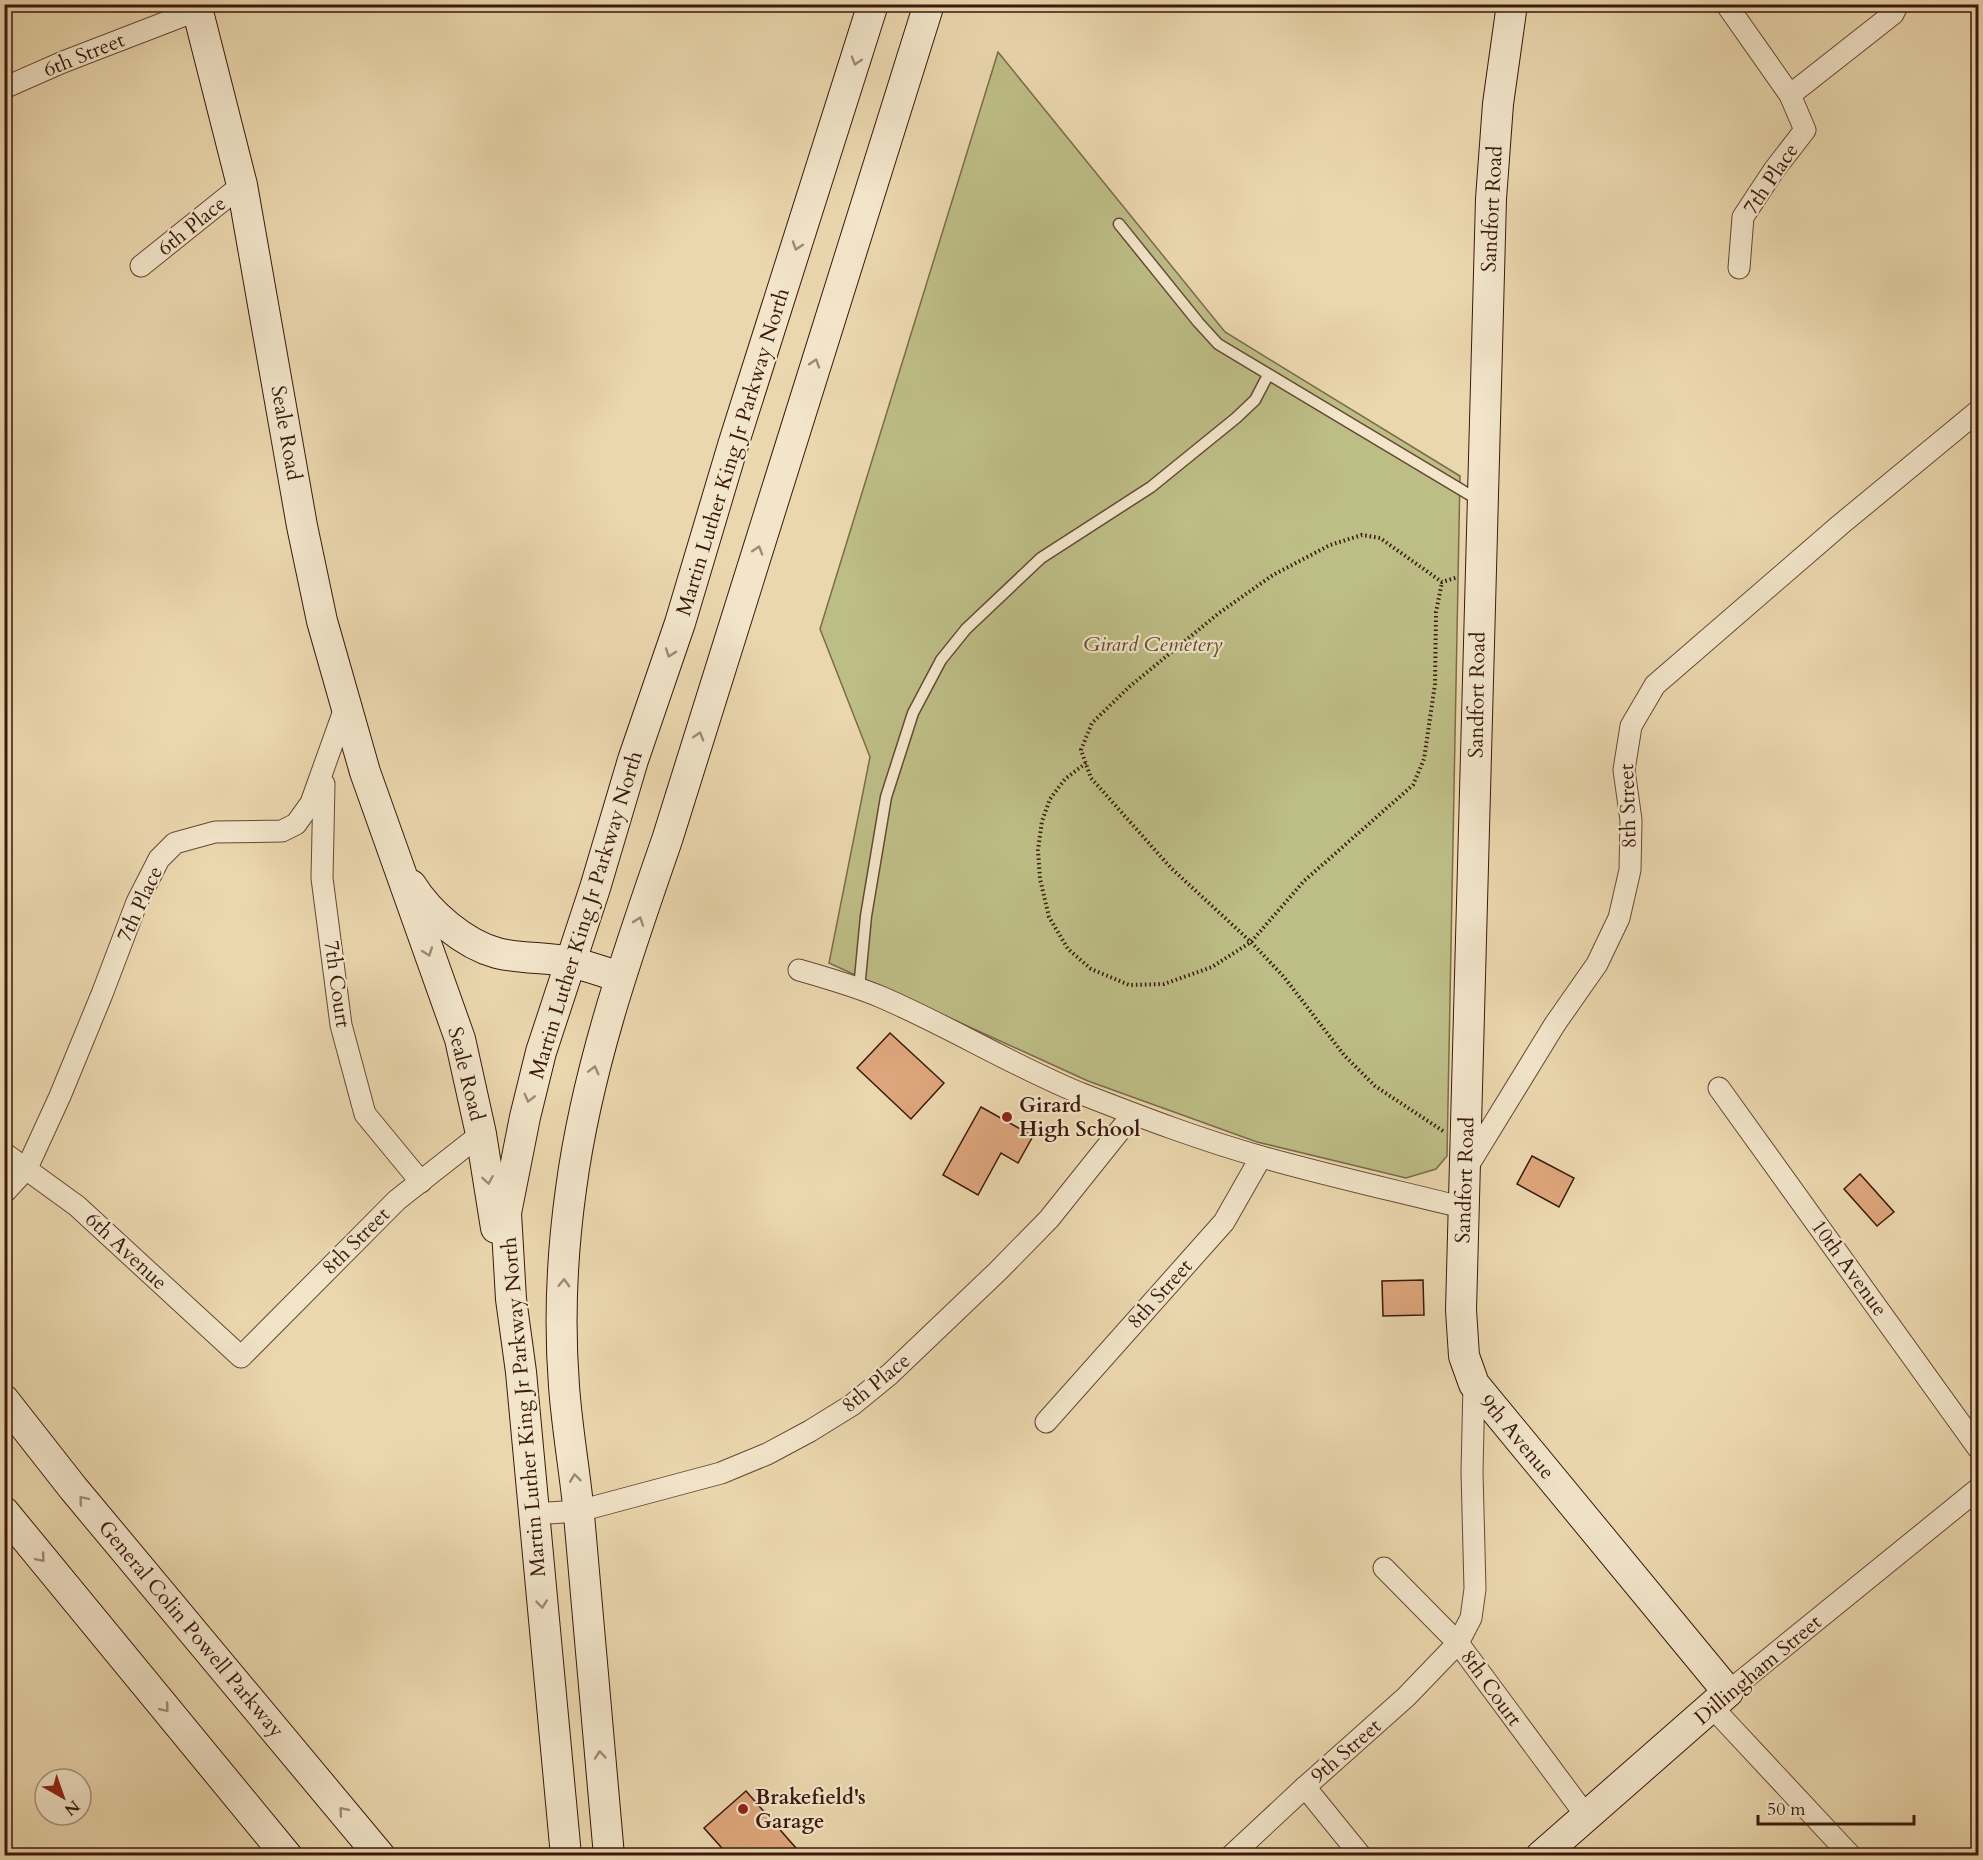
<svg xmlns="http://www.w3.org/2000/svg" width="1983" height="1860" font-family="Cardo,serif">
<rect width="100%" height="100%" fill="#ebd7ae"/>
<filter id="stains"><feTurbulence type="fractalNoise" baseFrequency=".00333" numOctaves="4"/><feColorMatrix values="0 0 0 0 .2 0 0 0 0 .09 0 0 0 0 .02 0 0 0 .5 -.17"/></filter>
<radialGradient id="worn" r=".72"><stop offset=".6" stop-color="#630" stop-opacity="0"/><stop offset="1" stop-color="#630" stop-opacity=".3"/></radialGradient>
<polygon fill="#bdbd86" stroke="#7c6b49" stroke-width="1.5" points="998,52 1225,332 1460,476 1447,1156 1436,1169 1406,1178 1257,1142 1088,1081 829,963 870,757 820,629"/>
<g fill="#dea67c" stroke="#3b190c" stroke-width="1.5">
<polygon points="890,1033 944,1083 911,1119 857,1068"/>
<polygon points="981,1107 1033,1136 1018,1163 1001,1153 978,1195 943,1175"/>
<polygon points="1532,1156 1574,1178 1559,1207 1517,1184"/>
<polygon points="1860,1174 1894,1212 1877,1226 1844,1189"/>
<polygon points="1423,1280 1424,1315 1383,1316 1382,1281"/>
<polygon points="746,1791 803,1856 729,1856 704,1828"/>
</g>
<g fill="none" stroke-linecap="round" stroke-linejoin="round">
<g stroke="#674834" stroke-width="13">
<g id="lane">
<polyline points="1119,224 1198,322 1218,344 1480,501"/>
<polyline points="859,989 866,916 886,797 913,713 941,660 966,629 1041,558 1151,487 1236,418 1255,400 1268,375"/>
</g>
</g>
<g stroke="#674834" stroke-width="23">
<g id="street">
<polyline points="1726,4 1790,95 1805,130 1774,170 1743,217 1739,268"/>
<polyline points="4,88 63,62 198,10"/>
<polyline points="1790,95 1893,14 1898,4"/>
<polyline points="141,266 242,185"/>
<polyline points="324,784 322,878 341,1025 365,1114 421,1182"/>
<path d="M799 970C827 978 855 986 881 997 949 1026 1013 1066 1082 1094 1141 1117 1201 1140 1262 1157 1329 1176 1397 1191 1465 1208"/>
<polyline points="1719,1088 1978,1448"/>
<polyline points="4,1153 77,1206 241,1357 397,1200 481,1134"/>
<polyline points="1466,1169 1555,1024 1597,964 1619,918 1630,870 1631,820 1624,770 1631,726 1655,685 1840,525 1978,411"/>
<polyline points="4,1193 27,1168 60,1096 102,994 137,902 159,859 175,843 215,832 282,831 296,824 311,803 345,708"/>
<polyline points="1046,1422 1224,1222 1261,1157"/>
<polyline points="533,1514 579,1511 721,1473 767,1454 810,1431 852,1405 890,1374 997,1272 1049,1219 1133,1114"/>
<polyline points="1384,1568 1458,1643 1587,1817"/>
<polyline points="1728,1692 1978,1489"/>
<polyline points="1712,1707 1851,1856"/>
<polyline points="1305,1787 1361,1856"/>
<polyline points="1231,1856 1305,1787 1406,1697 1458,1643 1471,1618 1475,1589 1472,1472 1474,1384"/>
</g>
</g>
<g stroke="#3b190c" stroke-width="32">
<g id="secondary">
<polyline points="196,4 242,185 302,526 322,621 365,772 460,1039 481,1134 496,1228"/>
<polyline points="1512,4 1498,104 1491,199 1461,1310 1464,1356 1474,1384 1728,1692 1541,1856"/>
<path d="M411 885C429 914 464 944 497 953 521 959 547 957 571 962 587 966 604 972 620 977"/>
<polyline points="4,1400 73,1488 380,1856"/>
<polyline points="4,1512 287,1856"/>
<polyline points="566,1856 521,1372 511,1299 506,1213 525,1117 541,1052 595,888 633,760 680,623 734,442 873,4"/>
<path d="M609 1856C599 1742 590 1628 579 1515 575 1472 567 1429 564 1386 559 1321 562 1254 571 1189 587 1069 627 955 667 840L929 4"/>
</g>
</g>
<g stroke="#3b190c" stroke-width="4" stroke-dasharray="1.5 3" stroke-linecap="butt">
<polyline points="1086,763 1065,779 1050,799 1042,821 1038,850 1040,879 1049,917 1068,949 1091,969 1129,985 1164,984 1212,967 1251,942 1304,881 1413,785 1424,759 1435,684 1436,612 1442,582"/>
<polyline points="1443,1131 1375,1086 1344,1055 1284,977 1251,942 1171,868 1091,778 1081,750 1092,723 1129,687 1219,613 1273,575 1330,545 1362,535 1380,538 1442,582 1458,577"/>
</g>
<use href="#lane" stroke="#f2e5ca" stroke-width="10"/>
<use href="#street" stroke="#f2e5ca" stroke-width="21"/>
<use href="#secondary" stroke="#f2e5ca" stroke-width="30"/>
</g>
<defs><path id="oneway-chevron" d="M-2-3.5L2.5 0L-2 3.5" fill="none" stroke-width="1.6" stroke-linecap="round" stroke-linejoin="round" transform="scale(1.5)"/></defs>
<g stroke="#a08974">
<use href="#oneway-chevron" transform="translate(856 61) rotate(107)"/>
<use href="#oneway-chevron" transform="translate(797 246) rotate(108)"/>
<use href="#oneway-chevron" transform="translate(815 363) rotate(-72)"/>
<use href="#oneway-chevron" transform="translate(758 550) rotate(-73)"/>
<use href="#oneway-chevron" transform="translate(670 653) rotate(109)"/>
<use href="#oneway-chevron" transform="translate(699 736) rotate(-73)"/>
<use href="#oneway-chevron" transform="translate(639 921) rotate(-71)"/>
<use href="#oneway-chevron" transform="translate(428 952) rotate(70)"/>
<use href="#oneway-chevron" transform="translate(594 1070) rotate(-76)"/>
<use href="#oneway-chevron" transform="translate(529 1098) rotate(104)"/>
<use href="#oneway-chevron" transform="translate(488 1180) rotate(81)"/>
<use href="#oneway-chevron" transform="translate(564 1283) rotate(-88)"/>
<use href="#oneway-chevron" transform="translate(575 1478) rotate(-97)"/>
<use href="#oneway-chevron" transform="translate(83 1500) rotate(-130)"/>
<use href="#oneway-chevron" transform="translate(41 1558) rotate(50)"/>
<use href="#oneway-chevron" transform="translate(542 1604) rotate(84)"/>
<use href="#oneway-chevron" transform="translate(165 1708) rotate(50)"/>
<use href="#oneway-chevron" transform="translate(600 1755) rotate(-95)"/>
<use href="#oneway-chevron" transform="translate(343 1811) rotate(-130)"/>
</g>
<g fill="#8f2418" stroke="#f2e5ca" stroke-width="2">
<circle cx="1007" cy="1117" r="6"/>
<circle cx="743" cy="1809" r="6"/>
</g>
<g text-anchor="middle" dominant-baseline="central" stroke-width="4.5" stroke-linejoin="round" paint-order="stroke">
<g font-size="21" fill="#3b190c" stroke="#f2e5ca">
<text transform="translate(84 55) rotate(-22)">6th Street</text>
<text transform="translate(1771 179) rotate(-56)">7th Place</text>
<text transform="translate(1492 209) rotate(-87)">Sandfort Road</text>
<text transform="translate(192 226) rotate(-39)">6th Place</text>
<text transform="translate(286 433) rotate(80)">Seale Road</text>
<text transform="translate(733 452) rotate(-73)">Martin Luther King Jr Parkway North</text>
<text transform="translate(1477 695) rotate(-89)">Sandfort Road</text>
<text transform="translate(1628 806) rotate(-92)">8th Street</text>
<text transform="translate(140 904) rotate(-65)">7th Place</text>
<text transform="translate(586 915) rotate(-73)">Martin Luther King Jr Parkway North</text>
<text transform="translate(337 984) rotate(82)">7th Court</text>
<text transform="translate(466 1074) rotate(76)">Seale Road</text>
<text transform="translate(1465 1180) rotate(-88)">Sandfort Road</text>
<text transform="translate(356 1241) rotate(-45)">8th Street</text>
<text transform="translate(126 1251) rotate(43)">6th Avenue</text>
<text transform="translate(1849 1268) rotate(54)">10th Avenue</text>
<text transform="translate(1160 1294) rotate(-48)">8th Street</text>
<text transform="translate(876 1383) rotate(-39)">8th Place</text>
<text transform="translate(524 1407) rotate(-95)">Martin Luther King Jr Parkway North</text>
<text transform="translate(1517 1437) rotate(50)">9th Avenue</text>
<text transform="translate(191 1629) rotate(50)">General Colin Powell Parkway</text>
<text transform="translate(1758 1670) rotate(-40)">Dillingham Street</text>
<text transform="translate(1491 1688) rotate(54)">8th Court</text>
<text transform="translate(1346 1751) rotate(-41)">9th Street</text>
</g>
<g font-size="21" font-style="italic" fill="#624a31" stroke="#f2e5ca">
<text x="1153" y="644">Girard Cemetery</text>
</g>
<g font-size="21" font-weight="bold" fill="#3b190c" stroke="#f2e5ca" text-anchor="start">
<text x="1019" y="1105">Girard<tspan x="1019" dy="24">High School</tspan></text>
<text x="755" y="1797">Brakefield's<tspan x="755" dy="24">Garage</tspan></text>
</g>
</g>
<rect width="1983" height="1860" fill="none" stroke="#ebd7ae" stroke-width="24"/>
<rect x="6" y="6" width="1971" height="1848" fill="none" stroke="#3b190c" stroke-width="3"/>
<rect x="12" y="12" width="1959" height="1836" fill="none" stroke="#3b190c" stroke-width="1.5"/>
<g transform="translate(63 1797) rotate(140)"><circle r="28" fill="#f2e5ca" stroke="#a9937e" stroke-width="1.5"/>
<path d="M0-4.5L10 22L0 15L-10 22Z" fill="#8f2418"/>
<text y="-9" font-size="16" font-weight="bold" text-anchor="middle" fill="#3b190c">N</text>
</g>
<path d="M1758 1815v9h156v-9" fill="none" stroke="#3b190c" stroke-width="3"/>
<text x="1767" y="1815" font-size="18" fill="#3b190c" stroke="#f2e5ca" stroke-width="4.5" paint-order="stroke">50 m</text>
<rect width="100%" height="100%" filter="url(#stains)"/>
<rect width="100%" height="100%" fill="url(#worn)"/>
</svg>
